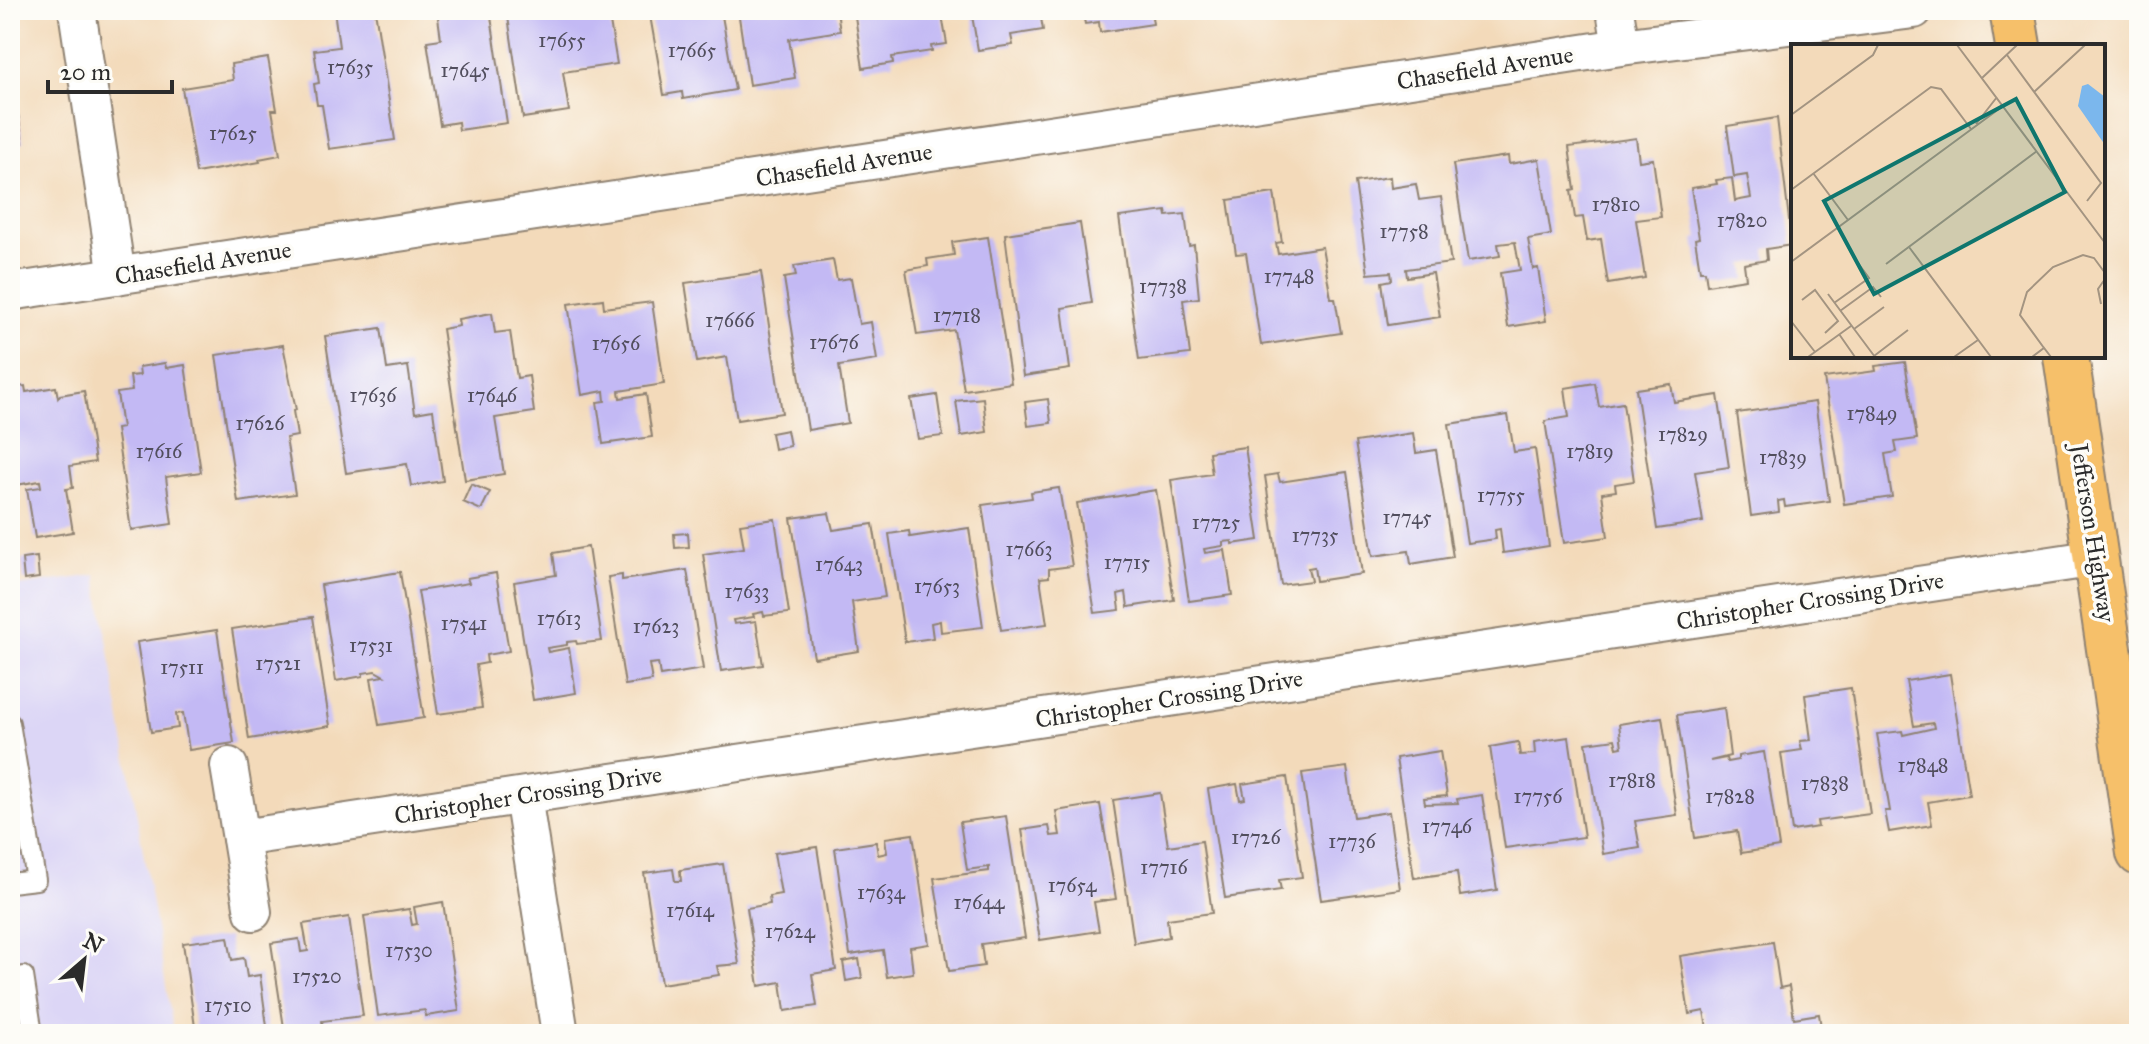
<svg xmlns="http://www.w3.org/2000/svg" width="2149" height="1044" font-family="'IM FELL Great Primer',serif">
<rect width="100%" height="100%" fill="#fdfcf7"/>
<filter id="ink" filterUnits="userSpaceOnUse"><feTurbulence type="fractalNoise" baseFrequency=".0125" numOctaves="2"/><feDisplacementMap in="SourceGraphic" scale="16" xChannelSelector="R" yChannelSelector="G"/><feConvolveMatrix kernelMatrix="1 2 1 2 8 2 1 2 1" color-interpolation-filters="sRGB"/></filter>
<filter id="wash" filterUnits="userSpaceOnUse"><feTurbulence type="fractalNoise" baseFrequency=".006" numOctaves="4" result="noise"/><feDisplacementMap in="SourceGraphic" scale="32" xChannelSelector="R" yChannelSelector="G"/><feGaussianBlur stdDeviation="1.8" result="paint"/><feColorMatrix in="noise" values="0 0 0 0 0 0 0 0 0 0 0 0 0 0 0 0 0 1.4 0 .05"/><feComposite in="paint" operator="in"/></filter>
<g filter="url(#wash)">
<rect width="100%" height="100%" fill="#f3daba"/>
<polygon fill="#dcd6f6" points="96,575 174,1034 10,1034 10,587"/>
<g id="blocks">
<g fill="#c3b9f4">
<polygon points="334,10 375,10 395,140 329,149 322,105 317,105 314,84 319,83 314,50 339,47"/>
<polygon points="437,10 490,10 507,123 459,130 458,122 440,125 427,41 441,39"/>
<polygon points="507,10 608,10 617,64 563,72 569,111 523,118"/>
<polygon points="649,10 721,10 735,90 683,99 682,92 664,95"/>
<polygon points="738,10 837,10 840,31 789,39 795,78 749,85"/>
<polygon points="854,10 941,10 947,44 931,46 932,51 892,57 893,63 863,68"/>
<polygon points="971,10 1049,10 1050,17 1041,18 1043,30 1011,35 1013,45 978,50"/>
<polygon points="1082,10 1151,10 1153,24 1100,32 1099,22 1085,24"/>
<polygon points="1198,10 1232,10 1232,12 1199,16"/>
<polygon points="268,58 277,110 272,110 280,155 259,159 260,162 196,173 182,88 233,80 231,64"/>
<polygon points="10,68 23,143 10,145"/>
<polygon points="1777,118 1792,245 1766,249 1767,260 1744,264 1746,279 1707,285 1705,271 1700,271 1695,239 1699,238 1691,188 1717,184 1716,180 1732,178 1735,201 1751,198 1747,175 1734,177 1727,126"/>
<polygon points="1636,138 1639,161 1653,159 1661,217 1636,220 1645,278 1608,284 1601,239 1587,241 1583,217 1575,218 1571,191 1575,190 1569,147"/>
<polygon points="1508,156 1509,164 1539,159 1551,235 1528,239 1533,269 1538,268 1546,321 1508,327 1500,273 1520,270 1515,242 1498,244 1500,256 1468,261 1453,164"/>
<polygon points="1390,177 1391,188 1416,184 1419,200 1441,197 1451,263 1406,269 1407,277 1433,273 1440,317 1388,325 1382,282 1392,280 1391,272 1368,274 1355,182"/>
<polygon points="1274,193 1282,242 1276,243 1278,254 1322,247 1331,298 1335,298 1341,333 1261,345 1246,253 1236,254 1228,200"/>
<polygon points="1166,211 1167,216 1185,214 1189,246 1194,245 1199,298 1183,300 1190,354 1139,360 1119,217"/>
<polygon points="1080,223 1092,303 1062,308 1070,369 1023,376 1005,234"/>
<polygon points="988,237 1011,383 964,390 954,330 917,335 906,270 928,266 927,259 954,255 952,242"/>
<polygon points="833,260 837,280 851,278 859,324 871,322 877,360 839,366 848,423 808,430 784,278 796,276 794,266"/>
<polygon points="761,272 782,413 737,420 727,357 697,362 685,283"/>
<polygon points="603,299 604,308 652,302 664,384 619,391 620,398 646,394 652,437 603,444 597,402 605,401 604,391 582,395 568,304"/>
<polygon points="492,313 495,333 510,331 517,378 529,376 534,412 495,418 504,474 465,480 442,329 459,326 458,319"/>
<polygon points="381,328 387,369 408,366 415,413 433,410 443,481 411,486 407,464 346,473 325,336"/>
<polygon points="283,345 296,410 293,411 297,436 286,438 295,494 238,502 216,355"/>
<polygon points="1905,362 1917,439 1895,442 1897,452 1885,454 1892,497 1844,504 1824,378 1876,371 1875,366"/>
<polygon points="165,363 166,368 185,365 201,472 166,477 172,524 131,530 116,429 122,428 117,393 132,391 130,376 140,375 139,367"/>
<polygon points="1595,383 1599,407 1623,403 1634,481 1615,484 1616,491 1602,493 1608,537 1564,543 1545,421 1569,417 1565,388"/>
<polygon points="1671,384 1674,402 1718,395 1729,467 1695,472 1703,522 1657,529 1636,389"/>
<polygon points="25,386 26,392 56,387 58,398 60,395 84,391 95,462 70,466 73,488 66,489 73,532 35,538 27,489 41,487 40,481 16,485 12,458 10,459 10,388"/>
<polygon points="937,395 943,436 918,439 911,399"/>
<polygon points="983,398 987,432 961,436 956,401"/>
<polygon points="1048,399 1051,423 1028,426 1025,402"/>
<polygon points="1815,402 1829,501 1785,507 1784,500 1778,501 1779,512 1751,516 1737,413"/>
<polygon points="1508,415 1514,452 1535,449 1549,546 1503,553 1500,529 1495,530 1496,539 1467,543 1449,424"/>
<polygon points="787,430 790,446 774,449 771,433"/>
<polygon points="1413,433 1416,453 1436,450 1453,557 1411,564 1409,551 1373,556 1355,442"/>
<polygon points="1245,447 1259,540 1232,544 1232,541 1223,542 1223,546 1204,549 1205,553 1225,550 1232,595 1189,601 1171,480 1212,474 1209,452"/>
<polygon points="1347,472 1362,574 1316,581 1314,567 1308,568 1311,581 1281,585 1265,476 1278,474 1280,482"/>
<polygon points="471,484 490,492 481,510 463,502"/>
<polygon points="1059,488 1072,566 1049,569 1049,577 1040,578 1047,624 1001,630 982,505 1032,498 1031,492"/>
<polygon points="1156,490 1174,600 1128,607 1126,592 1118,594 1120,610 1095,613 1077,503"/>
<polygon points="829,513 833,530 873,524 885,597 852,602 859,651 814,658 791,518"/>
<polygon points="775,519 789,613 764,616 763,612 753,614 754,617 733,620 734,624 756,621 763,665 721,671 703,554 744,548 740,524"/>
<polygon points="969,528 983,627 941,632 940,621 931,623 933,638 905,642 889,534 909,531 910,537"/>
<polygon points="688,533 689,547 675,548 674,534"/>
<polygon points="588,547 602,641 577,644 576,641 567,642 567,645 547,648 548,652 569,648 576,693 533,700 514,582 556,575 553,553"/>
<polygon points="37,557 39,578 24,580 22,559"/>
<polygon points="687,570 703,669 660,676 658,663 649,664 652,681 625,685 608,577 622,575 622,580"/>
<polygon points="400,572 424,718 379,725 371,678 384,676 375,671 363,673 363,676 336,681 321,585"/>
<polygon points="496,573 509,651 486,655 487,663 476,665 482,708 438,714 418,591 469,583 467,578"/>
<polygon points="313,617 330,726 249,739 232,629"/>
<polygon points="217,630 234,743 189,750 183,713 176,714 178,728 151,732 137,642"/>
<polygon points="1950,674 1969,795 1928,802 1932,825 1889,832 1885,811 1890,811 1877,734 1902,731 1903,735 1934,728 1933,723 1914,726 1906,681"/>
<polygon points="1851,688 1870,814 1817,821 1818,827 1792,831 1781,753 1802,750 1800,741 1811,740 1805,695"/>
<polygon points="1724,708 1730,756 1710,761 1726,758 1727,762 1738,760 1738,756 1764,752 1779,847 1741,853 1737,831 1695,838 1677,715"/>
<polygon points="1662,717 1677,815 1635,821 1640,848 1603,854 1586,743 1615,739 1617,748 1622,747 1619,724"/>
<polygon points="1569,737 1584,837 1505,848 1490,747 1518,742 1520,755 1535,754 1534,742"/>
<polygon points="1440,751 1447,796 1424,798 1425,804 1458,803 1457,799 1482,795 1497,890 1460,896 1457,872 1414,878 1396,758"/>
<polygon points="1347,767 1354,817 1389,812 1400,889 1321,900 1302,773"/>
<polygon points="1287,777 1302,877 1279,880 1281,890 1225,898 1208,789 1237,784 1240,800 1245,799 1242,784"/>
<polygon points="1160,793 1168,846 1202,841 1212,913 1167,919 1169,937 1134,943 1113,800"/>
<polygon points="1100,804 1116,899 1094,902 1099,931 1040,940 1022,830 1049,826 1051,836 1060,835 1056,811"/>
<polygon points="1006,816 1025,938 981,944 984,966 949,971 934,878 989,871 989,867 967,870 960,822"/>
<polygon points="913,834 929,944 910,947 913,973 887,977 883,950 850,955 835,848 876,842 878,855 887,853 885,838"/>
<polygon points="817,847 836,970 812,974 817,1006 785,1011 781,982 759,986 747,908 770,904 769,896 781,894 774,853"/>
<polygon points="723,864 739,964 717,966 719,975 661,984 644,873 673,869 675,881 681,881 680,870"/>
<polygon points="443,902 459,1011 426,1016 425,1010 378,1016 364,916 409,909 412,925 417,924 414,907"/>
<polygon points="349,917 363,1016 322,1021 324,1034 285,1034 271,943 299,939 301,952 308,951 303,924"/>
<polygon points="228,937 232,960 244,958 247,977 260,975 268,1034 196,1034 183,943"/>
<polygon points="1773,942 1780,988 1789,986 1794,1018 1819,1014 1822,1034 1708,1034 1704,1011 1689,1014 1680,956"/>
<polygon points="859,959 862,978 846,981 843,962"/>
</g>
</g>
</g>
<g filter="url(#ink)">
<use href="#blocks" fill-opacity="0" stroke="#8f8272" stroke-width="2"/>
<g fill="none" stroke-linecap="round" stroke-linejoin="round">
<g stroke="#8f8272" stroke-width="22">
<g id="service">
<polyline points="10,723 36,880 10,883"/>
<polyline points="10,979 24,976 33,1034"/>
</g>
</g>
<g stroke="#8f8272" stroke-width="40">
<g id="minor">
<polyline points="77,10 117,276"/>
<polyline points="1615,10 1621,47"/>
<polyline points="10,292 1621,47 1914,10"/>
<polyline points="229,766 253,912"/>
<polyline points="523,796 560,1034"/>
<polyline points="241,838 2097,558"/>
</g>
</g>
<g stroke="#8f8272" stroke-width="48">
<g id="primary">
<polyline points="2012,10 2018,46"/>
<polyline points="2066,356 2139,853"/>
</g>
</g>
<use href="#service" stroke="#fff" stroke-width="18"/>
<use href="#minor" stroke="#fff" stroke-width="36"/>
<use href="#primary" stroke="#f6c06b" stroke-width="44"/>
</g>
</g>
<g text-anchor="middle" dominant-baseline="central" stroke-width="7" stroke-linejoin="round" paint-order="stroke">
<g font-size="20" fill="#514e5d">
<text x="562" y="40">17655</text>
<text x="692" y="50">17665</text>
<text x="350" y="67">17635</text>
<text x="465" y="70">17645</text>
<text x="233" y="133">17625</text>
<text x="1616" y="204">17810</text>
<text x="1742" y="220">17820</text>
<text x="1404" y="231">17758</text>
<text x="1289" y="276">17748</text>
<text x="1163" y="286">17738</text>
<text x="957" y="315">17718</text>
<text x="730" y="320">17666</text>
<text x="834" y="342">17676</text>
<text x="616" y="343">17656</text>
<text x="373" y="395">17636</text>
<text x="492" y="395">17646</text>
<text x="1872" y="413">17849</text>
<text x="260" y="423">17626</text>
<text x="1683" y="434">17829</text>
<text x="159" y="451">17616</text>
<text x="1590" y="451">17819</text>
<text x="1783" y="457">17839</text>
<text x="1501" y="495">17755</text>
<text x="1407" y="517">17745</text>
<text x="1216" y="522">17725</text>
<text x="1315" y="535">17735</text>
<text x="1029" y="549">17663</text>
<text x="1127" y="562">17715</text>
<text x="839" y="564">17643</text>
<text x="937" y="586">17653</text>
<text x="747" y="591">17633</text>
<text x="559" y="618">17613</text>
<text x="464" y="623">17541</text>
<text x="656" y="626">17623</text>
<text x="371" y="645">17531</text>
<text x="278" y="663">17521</text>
<text x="182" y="667">17511</text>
<text x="1923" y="765">17848</text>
<text x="1632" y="780">17818</text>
<text x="1825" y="783">17838</text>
<text x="1538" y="796">17756</text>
<text x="1730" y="796">17828</text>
<text x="1447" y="826">17746</text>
<text x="1256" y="837">17726</text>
<text x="1352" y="841">17736</text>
<text x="1164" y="867">17716</text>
<text x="1072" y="885">17654</text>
<text x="881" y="892">17634</text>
<text x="979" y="902">17644</text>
<text x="690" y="910">17614</text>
<text x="790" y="931">17624</text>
<text x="409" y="950">17530</text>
<text x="317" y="976">17520</text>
<text x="228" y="1005">17510</text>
</g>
<g font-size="24" fill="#2b2b2b" stroke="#fdfcf7">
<text transform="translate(1485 68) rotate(-9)">Chasefield Avenue</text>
<text transform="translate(844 165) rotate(-9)">Chasefield Avenue</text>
<text transform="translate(203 263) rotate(-9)">Chasefield Avenue</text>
<text transform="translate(2093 533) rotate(81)">Jefferson Highway</text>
<text transform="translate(1810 601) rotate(-9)">Christopher Crossing Drive</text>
<text transform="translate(1169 699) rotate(-9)">Christopher Crossing Drive</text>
<text transform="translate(528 795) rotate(-9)">Christopher Crossing Drive</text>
</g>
</g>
<g transform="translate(1791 44)">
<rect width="314" height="314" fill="#f3daba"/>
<path d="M297 40 314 53V101L287 62 291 42Z" fill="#7bb7ed"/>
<path fill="none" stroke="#a39481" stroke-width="2" d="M166 1 314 199M216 11 310 139 296 157M191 34 226 1M243 48 294 1M0 71 82 11 87 1M185 80 206 53M22 129 57 176M0 146 140 43 150 45 180 85M118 203 200 313M0 218 212 62M95 220 246 107M37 250 84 313M11 256 24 246 47 277 34 289M43 259 78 234 67 219M310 260 307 245 314 235M49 267 82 243 90 253M0 277 24 308M63 285 93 263M48 290 64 313M253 304 229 271 236 248 262 223 292 211 303 214 314 229M83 312 117 286M17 313 60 282M163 313 187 296M241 313 253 304 260 313"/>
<path fill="#0f766e" fill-opacity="0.15" stroke="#0f766e" stroke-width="4" d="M225 55 274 148 83 250 33 157Z"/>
<rect width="314" height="314" fill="none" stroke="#2b2b2b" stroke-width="4"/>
</g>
<rect width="2149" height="1044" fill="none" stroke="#fdfcf7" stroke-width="40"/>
<g transform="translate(84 960) rotate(28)" stroke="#fdfcf7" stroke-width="6" paint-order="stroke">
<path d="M0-6L14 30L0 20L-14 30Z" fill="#2b2b2b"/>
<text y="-12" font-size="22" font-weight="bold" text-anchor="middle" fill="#2b2b2b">N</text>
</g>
<path d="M48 80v12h124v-12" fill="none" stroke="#2b2b2b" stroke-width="4"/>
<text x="60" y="80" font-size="24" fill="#2b2b2b" stroke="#fdfcf7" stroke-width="6" paint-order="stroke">20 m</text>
</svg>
